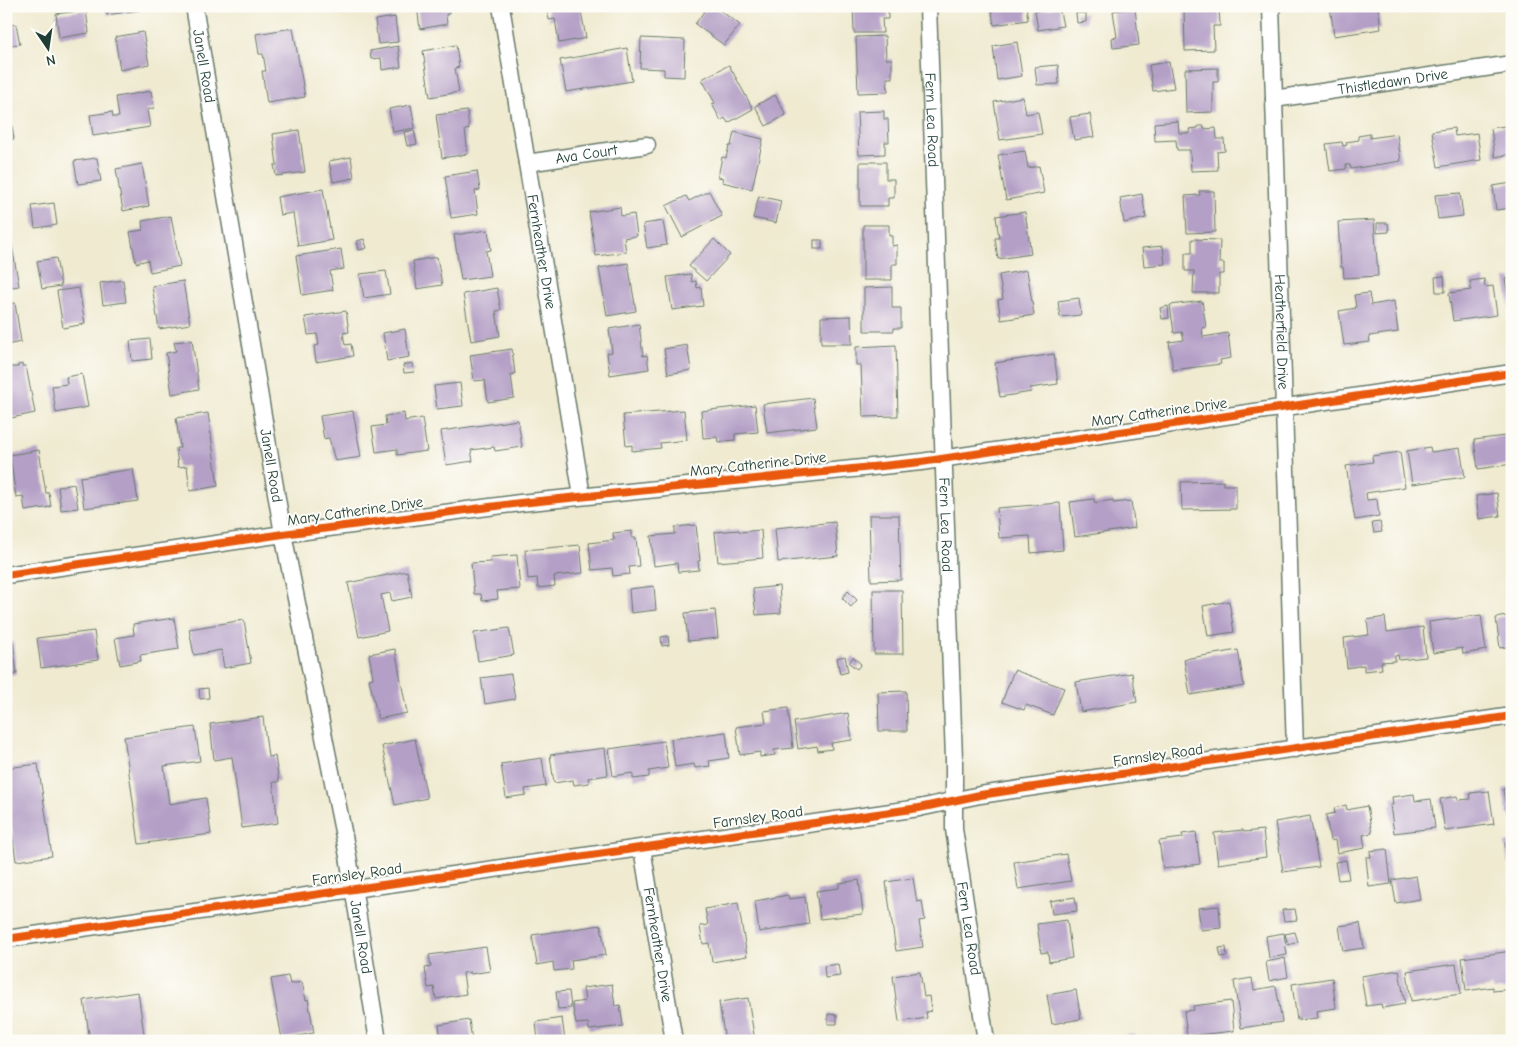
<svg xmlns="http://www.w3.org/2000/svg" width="1518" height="1047" font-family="'Comic Neue',sans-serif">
<rect width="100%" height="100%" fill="#fdfcf7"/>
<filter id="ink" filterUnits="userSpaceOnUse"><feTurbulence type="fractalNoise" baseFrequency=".02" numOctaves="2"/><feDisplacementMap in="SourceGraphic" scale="10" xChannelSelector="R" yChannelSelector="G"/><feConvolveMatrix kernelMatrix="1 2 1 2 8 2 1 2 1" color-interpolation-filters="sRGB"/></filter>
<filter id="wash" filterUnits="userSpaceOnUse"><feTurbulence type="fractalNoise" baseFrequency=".0096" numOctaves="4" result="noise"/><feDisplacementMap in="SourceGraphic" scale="20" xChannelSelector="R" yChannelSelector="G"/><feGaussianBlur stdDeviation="1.12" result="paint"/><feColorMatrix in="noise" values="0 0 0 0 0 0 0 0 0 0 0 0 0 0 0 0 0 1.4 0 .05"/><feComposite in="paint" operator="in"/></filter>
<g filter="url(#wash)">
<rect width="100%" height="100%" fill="#efead0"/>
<g id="blocks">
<g fill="#b49fc6">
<polygon points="105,6 140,6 140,10 107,15"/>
<polygon points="417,6 448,6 449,14 446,14 447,24 420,29"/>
<polygon points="547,6 580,6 586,38 559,43 555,19 549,20"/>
<polygon points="708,6 714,6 740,25 724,45 695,24"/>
<polygon points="853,6 888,6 888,19 882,19 883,33 854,33"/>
<polygon points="991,6 1026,6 1028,20 994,25"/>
<polygon points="1184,6 1219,6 1220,26 1213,26 1214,50 1185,51"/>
<polygon points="1330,6 1378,6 1381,29 1334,36"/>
<polygon points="1476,6 1497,6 1497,7 1477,10"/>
<polygon points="1059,7 1063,26 1038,30 1035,11"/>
<polygon points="1135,8 1139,45 1113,48 1112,38 1117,37 1113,11"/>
<polygon points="86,10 89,33 59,38 56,14"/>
<polygon points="1076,13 1086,13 1086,22 1077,23"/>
<polygon points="395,17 398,42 378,44 375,20"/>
<polygon points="16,24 20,44 6,46 6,26"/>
<polygon points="293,28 305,97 267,103 262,71 266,71 263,54 259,54 256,34"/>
<polygon points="143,32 149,64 120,70 115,37"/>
<polygon points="885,36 886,59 892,59 892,78 887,78 888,92 858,93 856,37"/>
<polygon points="641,38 685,40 684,77 664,76 664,69 640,68"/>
<polygon points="1017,42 1022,76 997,80 993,46"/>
<polygon points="456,45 459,67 455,68 459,92 430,97 423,51"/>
<polygon points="398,46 401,67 382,70 381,58 371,59 370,51"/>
<polygon points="627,48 632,81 566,92 560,60"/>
<polygon points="1169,62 1174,88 1153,91 1149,65"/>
<polygon points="729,65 753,109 728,123 725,118 721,121 712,104 715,103 702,79"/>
<polygon points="1058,65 1059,84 1037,85 1035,67"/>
<polygon points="1218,68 1218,82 1213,82 1213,112 1186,113 1185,69"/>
<polygon points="151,91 154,108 147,110 150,127 93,136 90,115 112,112 113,117 119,117 116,97"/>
<polygon points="775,95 786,115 766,126 755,106"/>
<polygon points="1023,97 1026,114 1038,112 1042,134 1000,140 994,102"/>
<polygon points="411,105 415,128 393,132 389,109"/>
<polygon points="467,111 469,129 465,130 468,154 442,158 436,115"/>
<polygon points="884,111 884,119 888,119 889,142 885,142 885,154 859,155 857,112"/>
<polygon points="10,114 14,139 6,140 6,115"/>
<polygon points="1090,114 1094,137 1074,140 1070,117"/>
<polygon points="1178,121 1179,133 1190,133 1189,129 1198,128 1198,126 1204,126 1204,129 1216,128 1217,139 1224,139 1225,151 1217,152 1218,170 1191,171 1190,150 1177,150 1176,140 1155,141 1154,123"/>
<polygon points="1512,125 1512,154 1495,157 1491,128"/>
<polygon points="1454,128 1455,136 1477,133 1481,160 1438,167 1432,131"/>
<polygon points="299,130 305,172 276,176 274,165 277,165 273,134"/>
<polygon points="414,130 417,144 407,146 404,132"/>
<polygon points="734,132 763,139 752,189 722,182 723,178 718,177 722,157 726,158 729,146 731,146"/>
<polygon points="1370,134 1370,138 1397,134 1401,161 1351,169 1350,165 1346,165 1346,169 1330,171 1326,144 1342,142 1343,146 1347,145 1346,142 1359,140 1358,136"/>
<polygon points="1025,151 1028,168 1039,166 1044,193 1006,200 998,155"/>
<polygon points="351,157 354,178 333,182 329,161"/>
<polygon points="97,158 101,181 78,184 74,161"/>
<polygon points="860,162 886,162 886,179 894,179 894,198 888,198 888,206 860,206"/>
<polygon points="142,164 149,206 123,211 116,169"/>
<polygon points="477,171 480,190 475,191 478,214 451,218 445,176"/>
<polygon points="1512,183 1512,208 1496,210 1493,186"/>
<polygon points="323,189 332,240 298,246 293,213 280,215 277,197"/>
<polygon points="709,191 722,216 682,237 666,206 686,196 689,201"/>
<polygon points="1199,191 1214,191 1215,232 1187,233 1185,196 1200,195"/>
<polygon points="1460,193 1463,216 1438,219 1435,195"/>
<polygon points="1142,194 1146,218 1124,223 1120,198"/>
<polygon points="759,196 781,201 776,223 753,218"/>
<polygon points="54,203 57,225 35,228 32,206"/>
<polygon points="620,207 621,216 634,214 637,236 624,238 626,252 596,256 589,212"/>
<polygon points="1025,212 1031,254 998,259 995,238 999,238 996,216"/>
<polygon points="171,216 180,266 150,272 148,260 136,263 130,232 143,230 142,221"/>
<polygon points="1374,220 1378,276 1344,278 1343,267 1341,267 1338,222"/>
<polygon points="663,221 667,245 647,248 643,224"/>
<polygon points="1377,223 1388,223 1389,232 1377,233"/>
<polygon points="863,225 889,225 889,236 892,236 892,246 897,245 897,264 892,264 892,280 863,280"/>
<polygon points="488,230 491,250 486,251 490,276 461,280 454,235"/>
<polygon points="364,239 367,248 359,250 357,241"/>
<polygon points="714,239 730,255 706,281 689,266"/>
<polygon points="1192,239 1220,240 1219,263 1224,263 1224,274 1219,274 1219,293 1193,293 1194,271 1185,271 1185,253 1192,253"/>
<polygon points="11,240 19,286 6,288 6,241"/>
<rect x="814" y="240" width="8" height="9"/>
<polygon points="1163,246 1165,264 1144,266 1142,248"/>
<polygon points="341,249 344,269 330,271 333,290 302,295 296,256"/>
<polygon points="437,257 442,285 417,289 413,261"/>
<polygon points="56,258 61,286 42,289 37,261"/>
<polygon points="628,263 636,311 607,316 599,268"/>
<polygon points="1027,270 1034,315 1001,320 998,300 1003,299 999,275"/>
<polygon points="386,271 390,294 364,298 360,274"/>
<polygon points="691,274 692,282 696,281 697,288 701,287 703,306 672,310 667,277"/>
<polygon points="1444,276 1445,292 1436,292 1435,277"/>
<polygon points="1512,278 1512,315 1511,315 1505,279"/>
<polygon points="1484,279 1485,287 1493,286 1497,315 1453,321 1449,293 1471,290 1470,281"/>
<polygon points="123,280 126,302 103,305 100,283"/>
<polygon points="183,281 190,324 159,329 152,286"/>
<polygon points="892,287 892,308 901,308 901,328 894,328 894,331 864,331 864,288"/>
<polygon points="79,288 85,324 63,328 57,291"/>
<polygon points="497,288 501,310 496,311 500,336 471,341 463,294"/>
<polygon points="1369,293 1371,305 1394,301 1398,332 1369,336 1370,342 1344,345 1339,311 1356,308 1354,295"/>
<polygon points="1079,298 1081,315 1060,317 1058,301"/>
<polygon points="1202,301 1206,327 1202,328 1203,337 1228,333 1231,358 1220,360 1221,364 1173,370 1169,342 1184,340 1182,332 1174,333 1170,305"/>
<polygon points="15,303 21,342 6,345 6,304"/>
<polygon points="1168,306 1169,318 1162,319 1160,308"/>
<polygon points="346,311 349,332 343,333 345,345 351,344 353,356 316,362 314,346 319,345 317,334 308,335 305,317"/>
<polygon points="851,316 852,344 821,344 821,317"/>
<polygon points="639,324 643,356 647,355 649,369 610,375 607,353 612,352 609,329"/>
<polygon points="405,329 409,357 387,361 383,333"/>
<polygon points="150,339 152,359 132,361 130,341"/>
<polygon points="192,340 199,389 172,394 166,353 176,351 174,342"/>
<polygon points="687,345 691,370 668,374 664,349"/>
<polygon points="896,345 898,416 863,417 861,365 856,365 856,347"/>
<polygon points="512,349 515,374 511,375 514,398 488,402 485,380 474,381 470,355"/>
<polygon points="1054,354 1058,384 1030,388 1031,392 1000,397 995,363"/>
<polygon points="412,363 414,372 404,373 403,365"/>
<polygon points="22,364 22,366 26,366 35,413 11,418 8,401 6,402 6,367 18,367 18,365"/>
<polygon points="82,374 88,407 56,413 52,386 67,384 66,377"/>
<polygon points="460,383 463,406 437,409 434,386"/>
<polygon points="813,398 817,427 767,433 763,404"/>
<polygon points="755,405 758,432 735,434 735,440 718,442 717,437 703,438 701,411"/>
<polygon points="684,410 687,440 660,443 661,448 632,451 632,445 626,446 623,415"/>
<polygon points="353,411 361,457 335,461 329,438 324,439 320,416"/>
<polygon points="208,413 218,486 190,491 187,466 178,467 176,448 180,448 176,418"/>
<polygon points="404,413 405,421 422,418 427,451 397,455 397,449 376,452 372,427 386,425 385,416"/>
<polygon points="518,420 522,447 495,451 494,447 471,450 473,461 446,465 441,431"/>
<polygon points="1512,435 1512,464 1478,469 1474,440"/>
<polygon points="1430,447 1431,452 1460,448 1465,477 1412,484 1407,451"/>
<polygon points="39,450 46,493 49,493 51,507 25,511 23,496 16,497 10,455"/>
<polygon points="1400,452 1405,487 1366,493 1367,500 1377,499 1379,516 1355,520 1346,466 1373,462 1372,456"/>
<polygon points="133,469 138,501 84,508 80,477"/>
<polygon points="1223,481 1223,485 1236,485 1236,509 1182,510 1181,482"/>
<polygon points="74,484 78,508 61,510 58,487"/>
<polygon points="1497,493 1500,516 1479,519 1476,496"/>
<polygon points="1094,499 1095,503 1113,500 1113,503 1131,501 1135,528 1075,537 1070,502"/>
<polygon points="1060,503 1063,550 1031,553 1030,536 999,538 997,508"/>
<polygon points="869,515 899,515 901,580 871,581"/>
<polygon points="835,522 838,556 778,562 775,528"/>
<polygon points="1380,522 1382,532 1374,533 1372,523"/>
<polygon points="696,525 700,561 698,561 699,570 678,572 677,563 654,566 651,536 675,534 675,527"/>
<polygon points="739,530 740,532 761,530 763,558 718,562 715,532"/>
<polygon points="632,531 632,538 636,538 639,566 629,567 630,574 613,576 612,568 592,570 589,543 614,540 613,533"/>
<polygon points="580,545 583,573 554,576 555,586 538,588 537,578 528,579 525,550"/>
<polygon points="517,555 520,589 497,591 498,599 482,601 481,594 474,594 471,563 491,562 490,557"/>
<polygon points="407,571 412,597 392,601 390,593 381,595 388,631 359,637 348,583"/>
<polygon points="654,586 656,610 631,613 629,589"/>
<polygon points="779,586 781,613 756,615 753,589"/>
<polygon points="873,590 902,590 903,654 874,654"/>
<polygon points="848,591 857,600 851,607 842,598"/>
<polygon points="1229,601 1234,632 1208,636 1203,606"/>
<polygon points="1509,605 1512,605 1512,646 1500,648 1496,618 1511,615"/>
<polygon points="715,610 718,638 688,641 685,613"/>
<polygon points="1481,615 1486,650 1463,654 1462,648 1433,653 1429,622"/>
<polygon points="1385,617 1387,632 1423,627 1426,657 1399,660 1398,655 1395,656 1395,661 1381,662 1382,669 1364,671 1364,665 1347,668 1344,638 1369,635 1367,620"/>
<polygon points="174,618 179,649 140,655 141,661 120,665 115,638 134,635 133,624"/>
<polygon points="244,620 251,663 224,668 221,650 194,655 189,629"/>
<polygon points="509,628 514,655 478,661 474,633"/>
<polygon points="94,631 98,660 41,668 37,638"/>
<polygon points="668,636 669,645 662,646 661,637"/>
<polygon points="13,642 17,674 6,675 6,643"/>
<polygon points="395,649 407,713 378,719 369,679 373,678 369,654"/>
<polygon points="1238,650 1244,686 1190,695 1184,659"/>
<polygon points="845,656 848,672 840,674 837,658"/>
<polygon points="853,657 861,664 857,669 849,663"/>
<polygon points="1014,670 1064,688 1053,715 1026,705 1024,710 1002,702"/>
<polygon points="1132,673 1137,702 1081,712 1076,682"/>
<polygon points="511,674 515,699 485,704 481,678"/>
<polygon points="208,688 209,698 200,699 199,689"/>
<polygon points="906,691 907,731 879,731 878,692"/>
<polygon points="788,708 793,748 774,750 775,755 760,757 760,752 740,755 736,727 766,723 764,711"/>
<polygon points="848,713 852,740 831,743 832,749 818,751 817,746 798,749 794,722"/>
<polygon points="263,717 268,757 275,756 279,782 273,782 278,823 242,828 232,757 214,760 210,724"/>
<polygon points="195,727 200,761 164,766 169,804 206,798 211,834 139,844 124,737"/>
<polygon points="726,732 729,758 709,761 710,766 695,768 694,764 675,767 671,739"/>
<polygon points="415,739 427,798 395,805 382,746"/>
<polygon points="664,741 668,768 649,771 649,777 633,779 633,773 613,776 609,749"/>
<polygon points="605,748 608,775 588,778 589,783 574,785 573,780 554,783 550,755"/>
<polygon points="542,758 546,786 525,789 526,795 506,798 501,764"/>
<polygon points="38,764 52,856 16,861 8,804 6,804 6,768"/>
<polygon points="1512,787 1512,814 1507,815 1503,789"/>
<polygon points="1489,791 1494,824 1445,831 1440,799 1457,796 1458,800 1471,799 1470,793"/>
<polygon points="1414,794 1415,801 1431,799 1435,828 1394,833 1390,805 1393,805 1392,797"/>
<polygon points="1346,805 1347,810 1367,806 1372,833 1363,835 1365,848 1337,853 1335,840 1330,841 1326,815 1335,813 1334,808"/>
<polygon points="1310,816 1319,867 1283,872 1275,822"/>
<polygon points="1243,830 1244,832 1263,830 1266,857 1218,864 1214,833"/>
<polygon points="1196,832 1200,864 1163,869 1159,841 1183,838 1182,834"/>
<polygon points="1512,842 1512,863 1508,864 1505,843"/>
<polygon points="1387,849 1391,884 1369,887 1366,857 1371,857 1370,851"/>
<polygon points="1066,854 1071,881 1018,889 1014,862"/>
<polygon points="1346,860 1349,879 1338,880 1335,862"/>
<polygon points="1416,876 1420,899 1396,903 1392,880"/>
<polygon points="913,878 917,902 922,901 925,920 919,921 923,947 896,951 886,882"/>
<polygon points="859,880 863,914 820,919 816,891 839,888 839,883"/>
<polygon points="788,895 789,899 805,897 809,924 759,932 755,901"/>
<polygon points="1075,897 1077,911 1052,914 1050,901"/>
<polygon points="738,903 747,956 712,962 709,943 703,944 700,926 708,925 705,909"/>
<polygon points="1219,906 1221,928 1201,930 1198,908"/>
<polygon points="1295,909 1297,920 1284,921 1282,910"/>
<polygon points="1067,920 1072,958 1049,962 1048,952 1041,953 1037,924"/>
<polygon points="1360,923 1364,948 1343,951 1339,926"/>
<polygon points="601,925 606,955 571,960 572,969 554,971 553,962 537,965 532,935"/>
<polygon points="1295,932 1298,942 1288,945 1285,934"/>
<polygon points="1284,933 1287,955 1269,958 1266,936"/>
<polygon points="486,947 490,971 471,974 470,972 463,973 466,994 436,999 434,987 428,988 425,968 431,967 429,955"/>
<polygon points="1226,947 1227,956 1221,957 1219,948"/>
<polygon points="1512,951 1512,989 1493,991 1493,987 1466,991 1462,958"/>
<polygon points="1285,958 1288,977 1269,981 1266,962"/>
<polygon points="838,964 840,976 825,978 824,966"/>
<polygon points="1456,964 1461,994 1411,1001 1407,971"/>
<polygon points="1399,970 1405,1004 1382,1008 1381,1004 1366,1006 1361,976"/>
<polygon points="920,972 924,997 929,996 931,1011 926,1012 927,1018 899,1022 893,976"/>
<polygon points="288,976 290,984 302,982 306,1000 308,999 314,1033 282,1039 271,979"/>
<polygon points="1252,978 1254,990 1276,986 1282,1022 1241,1028 1234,981"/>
<polygon points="1332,978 1336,1008 1316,1011 1317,1018 1297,1020 1292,984"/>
<polygon points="612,984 615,1006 620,1005 623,1026 589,1030 588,1023 576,1024 572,1003 585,1001 583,988"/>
<polygon points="1076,990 1081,1019 1052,1024 1047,995"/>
<polygon points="569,991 571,1008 558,1009 556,992"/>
<polygon points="138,992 145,1041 90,1041 84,1000"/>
<polygon points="748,998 755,1041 725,1041 719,1002"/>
<polygon points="1231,1001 1234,1031 1187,1036 1184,1011 1194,1010 1193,1006"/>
<polygon points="828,1014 837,1015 837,1024 828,1024"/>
<polygon points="562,1018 565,1041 538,1041 536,1022"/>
<polygon points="469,1020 472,1041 441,1041 439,1025"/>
<polygon points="1134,1034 1135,1041 1110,1041 1110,1038"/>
</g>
</g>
</g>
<g filter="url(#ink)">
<use href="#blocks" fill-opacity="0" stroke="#687a6b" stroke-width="1"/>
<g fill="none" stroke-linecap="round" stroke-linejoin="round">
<g stroke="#687a6b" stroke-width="19">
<g id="street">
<path id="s1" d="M194 6 283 534 348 856 378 1041"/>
<path id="s2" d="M501 6 582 496"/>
<path id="s3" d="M928 6 954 759V829L986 1041"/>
<path id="s4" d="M1271 6 1295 749"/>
<path id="s5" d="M1274 99 1512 64"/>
<path id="s6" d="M527 163 647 145"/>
<polyline points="6,575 283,534 520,503 921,462 1512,373"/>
<path id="s7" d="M642 848 674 1041"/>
<polyline points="6,939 919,808 980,795 1512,716"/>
</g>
</g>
<use href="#street" stroke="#fff" stroke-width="16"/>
<g stroke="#fdfcf7" stroke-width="11">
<g id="cycleway">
<polyline points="6,575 283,534 520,503 921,462 1512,373"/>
<polyline points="6,939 919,808 980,795 1512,716"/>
</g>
</g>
<use href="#cycleway" stroke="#e8590c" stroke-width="8"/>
</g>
</g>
<g text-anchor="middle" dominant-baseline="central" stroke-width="4" stroke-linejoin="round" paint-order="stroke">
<g font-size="15" fill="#1f3d34" stroke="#fdfcf7">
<text stroke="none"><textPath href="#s1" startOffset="61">Janell Road</textPath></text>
<text stroke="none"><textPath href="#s5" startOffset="120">Thistledawn Drive</textPath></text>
<text stroke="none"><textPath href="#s3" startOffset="114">Fern Lea Road</textPath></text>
<text stroke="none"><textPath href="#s6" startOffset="60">Ava Court</textPath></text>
<text stroke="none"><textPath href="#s2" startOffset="249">Fernheather Drive</textPath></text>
<text stroke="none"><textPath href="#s4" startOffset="326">Heatherfield Drive</textPath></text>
<text transform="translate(1159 412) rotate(-8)">Mary Catherine Drive</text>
<text transform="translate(758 464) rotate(-6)">Mary Catherine Drive</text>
<text stroke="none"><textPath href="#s1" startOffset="466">Janell Road</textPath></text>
<text transform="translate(355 511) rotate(-8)">Mary Catherine Drive</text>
<text stroke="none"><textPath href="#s3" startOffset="519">Fern Lea Road</textPath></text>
<text transform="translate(1158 755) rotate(-8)">Farnsley Road</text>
<text transform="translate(758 817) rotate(-8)">Farnsley Road</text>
<text transform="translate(357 874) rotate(-8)">Farnsley Road</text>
<text stroke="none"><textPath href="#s3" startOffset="924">Fern Lea Road</textPath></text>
<text stroke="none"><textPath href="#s1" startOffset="946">Janell Road</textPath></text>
<text stroke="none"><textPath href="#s7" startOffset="98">Fernheather Drive</textPath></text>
</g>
</g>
<rect width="1518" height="1047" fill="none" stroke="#fdfcf7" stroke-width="25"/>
<g transform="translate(48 48) rotate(167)" stroke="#fdfcf7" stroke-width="4" paint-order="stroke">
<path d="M0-4L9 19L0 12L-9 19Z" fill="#1f3d34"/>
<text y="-8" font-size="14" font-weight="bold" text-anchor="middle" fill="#1f3d34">N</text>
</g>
</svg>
